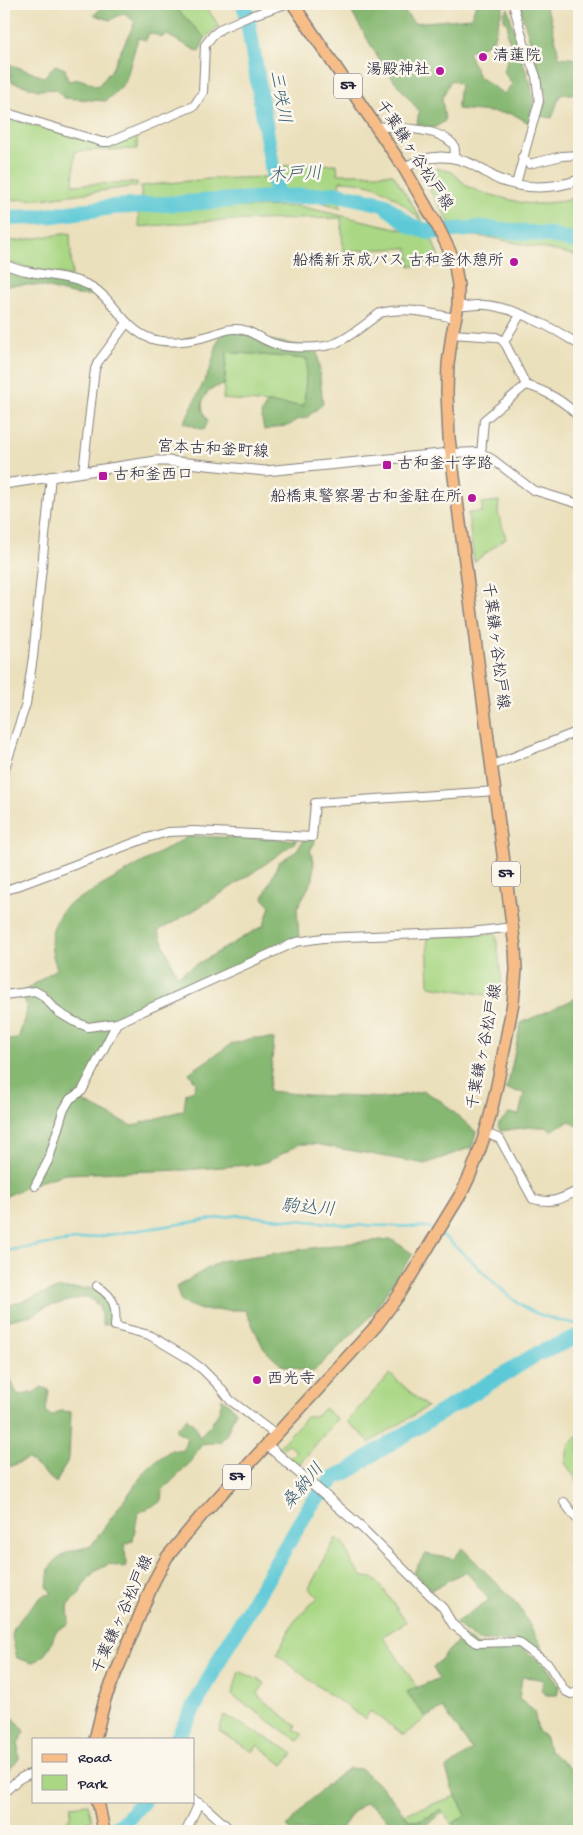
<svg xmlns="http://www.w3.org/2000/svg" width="583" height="1835" font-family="'Gochi Hand','Klee One',sans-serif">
<rect width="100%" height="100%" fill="#fbf7ec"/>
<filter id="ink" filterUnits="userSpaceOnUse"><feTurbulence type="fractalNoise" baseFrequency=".02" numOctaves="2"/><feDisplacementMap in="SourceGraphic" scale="10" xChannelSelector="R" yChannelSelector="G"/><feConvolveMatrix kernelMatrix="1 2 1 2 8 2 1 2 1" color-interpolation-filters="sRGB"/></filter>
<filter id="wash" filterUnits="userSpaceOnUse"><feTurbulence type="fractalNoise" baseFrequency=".0096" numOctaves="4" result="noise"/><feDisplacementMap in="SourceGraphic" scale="20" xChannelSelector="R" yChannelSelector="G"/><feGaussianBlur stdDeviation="1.12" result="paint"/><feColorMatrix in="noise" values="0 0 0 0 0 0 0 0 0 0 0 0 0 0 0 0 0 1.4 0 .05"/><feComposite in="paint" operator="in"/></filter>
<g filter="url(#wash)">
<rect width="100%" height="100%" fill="#ebe0bc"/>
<g fill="#a9d784" stroke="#667c60">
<polygon points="172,4 204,4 219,26 205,38"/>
<polygon points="4,117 106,146 137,135 137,149 75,151 73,185 137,182 137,186 41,199 4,200"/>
<path d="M337 164 338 174H393L423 222C393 195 382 182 340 181L338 194 341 208 300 196 279 199 275 166Z"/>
<polygon points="437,168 452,172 467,186 480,192 523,203 537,204 564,201 579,196 579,256 493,238 457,234 430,191"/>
<polygon points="269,177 272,198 141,202 141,186 207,179"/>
<polygon points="299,206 431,236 442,266 410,266 408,248 343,251 341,218 209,221 139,227 138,209"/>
<polygon points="70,233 72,276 25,267 4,261 4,240 16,241"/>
<polygon points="227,352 308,359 304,406 223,399"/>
<polygon points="499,501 498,513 506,538 474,562 468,513 482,512 482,503"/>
<polygon points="496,934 502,984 487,995 429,986 427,937"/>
<polygon points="390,1374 427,1407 369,1443 366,1438 347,1421"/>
<polygon points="324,1408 337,1419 297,1467 288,1460 296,1451 288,1444 280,1452 277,1449 306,1417 318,1415"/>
<polygon points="579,1435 579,1483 565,1463 569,1444"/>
<polygon points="336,1538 343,1542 353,1565 363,1577 373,1578 385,1591 406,1622 383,1636 417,1687 407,1692 426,1718 404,1735 370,1711 365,1719 313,1683 277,1654 293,1623 318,1597 309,1588"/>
<polygon points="239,1671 265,1683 257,1695 296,1726 294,1729 303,1735 298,1741 232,1695"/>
<polygon points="224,1715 290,1751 293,1754 283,1765 258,1745 253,1752 219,1731"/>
<polygon points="456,1796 466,1815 452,1824 441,1810 420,1821 410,1821 404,1814"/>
<polygon points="88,1804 92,1819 74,1827 73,1831 60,1831 70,1817 71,1806"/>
</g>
<g fill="#86b872" stroke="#546d56">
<polygon points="101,4 172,4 205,38 199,52 165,34 163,37 149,33 146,40 138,38 125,83 106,101 64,98 56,89 38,90 12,82 9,64 44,77 55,65 65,69 68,81 79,79 98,86 111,71 135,22 124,13 110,20 94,15 101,8"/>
<polygon points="347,4 399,4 414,23 471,18 476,4 504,4 492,43 468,52 479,77 504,94 512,84 504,72 511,44 507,35 508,24 504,21 504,13 508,8 520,56 531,84 533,101 529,123 513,114 457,109 460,84 451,80 442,98 445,121 434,128 417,124 419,111 384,68"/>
<polygon points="519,4 544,4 551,19 559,57 579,59 579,93 560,95 552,118 540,116 547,98"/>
<path d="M4 268C11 270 19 274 27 275 51 279 74 280 95 293 79 300 58 289 40 286 28 284 16 285 4 286Z"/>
<path d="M231 330 259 338 317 349 323 404 306 418 296 420 290 425 264 430 261 414 267 403 304 406 307 359 227 352 224 385C204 388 196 404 208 421L204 430 184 423 210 369 219 337Z"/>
<path d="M314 835 315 842 310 851 314 860 313 879 297 908 299 938 116 1020 83 1093 82 1101 132 1126 184 1110 186 1093 194 1090 196 1083 189 1073 231 1044 253 1038 274 1039 269 1091 307 1095 388 1098 424 1091 441 1101 476 1132 472 1147 425 1164 315 1144H300L269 1161 259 1164 184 1170 65 1174 39 1182 4 1197V1040L18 1039 27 1010 23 992 57 968C47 944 50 926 66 906L189 836 298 840C253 874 207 904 158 931L177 976 264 925 270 906 263 898 279 862 295 852 304 840Z"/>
<polygon points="579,997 579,1127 569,1121 550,1131 547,1127 528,1127 501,1131 498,1126 500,1122 509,1113 519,1115 524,1093 505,1089 508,1084 521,1023"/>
<polygon points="391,1239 413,1254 369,1318 313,1372 281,1365 264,1349 245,1310 201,1310 181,1302 176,1287 220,1261 333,1245"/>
<path d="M97 1288C111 1298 115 1307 113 1324L103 1325 99 1306 92 1300 83 1297 43 1308 36 1314 4 1321V1307L57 1289Z"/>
<polygon points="6,1369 18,1396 35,1392 42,1387 49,1390 46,1411 51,1416 61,1411 71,1412 69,1458 56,1483 28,1459 4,1469 4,1370"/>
<path d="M222 1398 236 1411 226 1435 220 1442 202 1444 188 1465 162 1491 161 1502 138 1513 133 1540 125 1544 126 1565 124 1568 109 1564 94 1572 83 1585 79 1595 68 1604 69 1623 56 1631C50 1647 48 1656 32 1663L17 1658 12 1637 14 1626 42 1596 52 1594 47 1586 49 1568 57 1559 68 1552 91 1546 148 1467 171 1450 183 1451 187 1437 175 1430 187 1418 195 1426 199 1437C210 1426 221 1414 222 1398Z"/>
<polygon points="462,1548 518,1605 545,1652 550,1664 518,1641 478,1641 455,1623 489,1600 466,1571 431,1590 413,1573 425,1554 454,1559"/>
<polygon points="463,1635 478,1646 518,1645 547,1667 559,1686 557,1695 546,1695 542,1690 543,1680 534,1678 522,1677 519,1699 534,1711 538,1731 546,1739 549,1750 577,1774 579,1784 579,1831 457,1831 452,1824 466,1815 452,1788 446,1769 472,1750 443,1708 426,1718 407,1692 439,1678 433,1668"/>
<polygon points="4,1707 25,1731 18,1744 19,1759 5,1774 4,1774"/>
<path d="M349 1768 361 1769 385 1790 410 1821H420L441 1810 443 1813 419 1831H395C385 1817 382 1810 365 1803L354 1811 340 1831H293L287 1827C306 1804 324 1784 349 1768Z"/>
</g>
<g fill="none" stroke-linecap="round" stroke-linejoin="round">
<g stroke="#5dc9d7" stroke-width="2.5">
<path d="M440 1234C468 1254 490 1282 518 1303 535 1316 558 1321 579 1324"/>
<polyline points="4,1251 238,1215 352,1225 428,1227 435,1231"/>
</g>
<g stroke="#5dc9d7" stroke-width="16">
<polyline points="243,4 246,10 277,196"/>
<polyline points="4,218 39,217 113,207 338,194 383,204 411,226 430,232 482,228 550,235 579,242"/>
<polyline points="177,1739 224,1651 310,1506 335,1477 351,1470 368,1457 537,1354 579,1336"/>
<polyline points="111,1831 124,1823 143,1801"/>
</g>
</g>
</g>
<g filter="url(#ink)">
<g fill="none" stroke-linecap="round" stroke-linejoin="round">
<g stroke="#86817c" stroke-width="10">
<g id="minor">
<polyline points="513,4 526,50 536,76 539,101 516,184"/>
<polyline points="4,112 102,142 109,142 194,106 203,92 205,45 213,35 222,28 250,16 286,4"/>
<path d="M375 126C396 128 436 127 452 143 456 147 455 152 454 158"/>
<polyline points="522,157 529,164 562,156 579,155"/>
<path d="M4 264C11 267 18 270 26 271 48 276 72 276 92 287 115 300 124 330 152 339 168 344 192 341 208 336 216 334 225 329 234 329 249 328 258 338 272 343 287 349 322 349 336 343 352 336 367 323 380 313 405 306 431 314 456 318"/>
<path d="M458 306C467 307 476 304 485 305 513 307 556 329 579 345"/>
<polyline points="452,334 496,337 502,340 506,345 526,385"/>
<polyline points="504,342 520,315"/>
<polyline points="451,453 477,452 483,454 492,459 533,490 579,504"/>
<path d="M481 454 484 420 526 385C544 390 567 402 579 418"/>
<polyline points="83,472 95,369 98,362 127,323"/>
<polyline points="493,765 579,731"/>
<polyline points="4,771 26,704 33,657 51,476"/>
<polyline points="4,891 147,838 168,832 195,831 312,837 315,803 496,791"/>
<polyline points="4,995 35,991 42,995 58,1012 73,1021 88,1027 117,1023 296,942 323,938 471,932 513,927"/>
<path d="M486 1133 500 1139 533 1199C553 1204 561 1199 579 1190"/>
<polyline points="35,1186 49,1159 63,1111 70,1099 82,1091 117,1023"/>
<path d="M97 1286C114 1297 117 1306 115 1326L149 1335 186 1357 202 1369 219 1386 230 1400 276 1435"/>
<polyline points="564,1502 579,1522"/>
<polyline points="359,1525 443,1608 453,1625 477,1643 518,1642 549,1665 565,1691 571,1694 579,1692"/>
<path d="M4 1793C13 1784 21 1775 34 1773"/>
<polyline points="194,1800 204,1806 232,1831"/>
<polyline points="186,1831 199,1803"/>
</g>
</g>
<g stroke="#86817c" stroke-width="11">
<g id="tertiary">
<path d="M404 168C427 154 453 153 477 167 485 171 492 177 500 180 527 190 552 189 579 180"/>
<polyline points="4,484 156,461 168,461 265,471 451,453"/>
<polyline points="267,1445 359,1525"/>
</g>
</g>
<g stroke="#86817c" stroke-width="14">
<g id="primary">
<path d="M95 1739 105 1699 154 1581 167 1557 202 1515 377 1325 401 1292 462 1192C492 1134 500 1067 513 1003L516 970 515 947 449 438 447 392 448 364 452 334 458 306V285L454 260 438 227 404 168 293 4"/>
<polyline points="98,1801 104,1831"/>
</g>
</g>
<use href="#minor" stroke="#fff" stroke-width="8"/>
<use href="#tertiary" stroke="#fff" stroke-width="9"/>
<use href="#primary" stroke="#f7bd88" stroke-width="11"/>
</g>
</g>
<g fill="#b5179e" stroke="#fbf7ec" stroke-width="2">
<circle cx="483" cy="57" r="5"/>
<circle cx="440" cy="71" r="5"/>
<circle cx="514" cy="262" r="5"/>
<rect x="382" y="460" width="10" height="10" rx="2.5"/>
<rect x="98" y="471" width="10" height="10" rx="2.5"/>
<circle cx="472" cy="498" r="5"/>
<circle cx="257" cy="1380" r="5"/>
</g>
<g text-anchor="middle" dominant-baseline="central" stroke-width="5" stroke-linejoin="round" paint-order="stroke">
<g fill="#fbf7ec" stroke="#636270" stroke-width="1">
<rect x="334" y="73.5" width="28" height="25" rx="4"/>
<rect x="492" y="861.5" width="28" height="25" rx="4"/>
<rect x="223" y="1464.5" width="28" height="25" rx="4"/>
</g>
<g font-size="15" font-weight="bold" fill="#22223b">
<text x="348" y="86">57</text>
<text x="506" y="874">57</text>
<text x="237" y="1477">57</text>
</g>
<g font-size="16" fill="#22223b" stroke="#fbf7ec" text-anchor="start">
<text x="493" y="57">清蓮院</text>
<text x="430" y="71" text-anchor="end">湯殿神社</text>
<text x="504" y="262" text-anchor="end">船橋新京成バス 古和釜休憩所</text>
<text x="397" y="465">古和釜十字路</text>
<text x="113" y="476">古和釜西口</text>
<text x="462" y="498" text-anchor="end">船橋東警察署古和釜駐在所</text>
<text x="267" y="1380">西光寺</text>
</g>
<g font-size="16" fill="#22223b" stroke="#fbf7ec">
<text transform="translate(413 156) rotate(57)">千葉鎌ヶ谷松戸線</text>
<text transform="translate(213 451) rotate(3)">宮本古和釜町線</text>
<text transform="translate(494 646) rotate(83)">千葉鎌ヶ谷松戸線</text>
<text transform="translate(486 1047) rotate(-79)">千葉鎌ヶ谷松戸線</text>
<text transform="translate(124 1615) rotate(-66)">千葉鎌ヶ谷松戸線</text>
</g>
<g font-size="18" font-style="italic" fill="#375c72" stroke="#fbf7ec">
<text transform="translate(279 97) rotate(80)">三咲川</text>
<text transform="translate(295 176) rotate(-3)">木戸川</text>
<text transform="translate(308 1209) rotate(5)">駒込川</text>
<text transform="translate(304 1487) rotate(-50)">桑納川</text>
</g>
</g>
<rect width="583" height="1835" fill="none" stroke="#fbf7ec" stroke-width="20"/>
<rect x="32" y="1738" width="162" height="65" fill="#fbf7ec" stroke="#a4a2a5"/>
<rect x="42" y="1754" width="25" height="8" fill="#f7bd88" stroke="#a4a2a5"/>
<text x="78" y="1762" font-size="15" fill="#22223b">Road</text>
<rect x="42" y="1775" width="25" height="15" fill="#a9d784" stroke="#a4a2a5"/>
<text x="78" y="1788" font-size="15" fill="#22223b">Park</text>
</svg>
